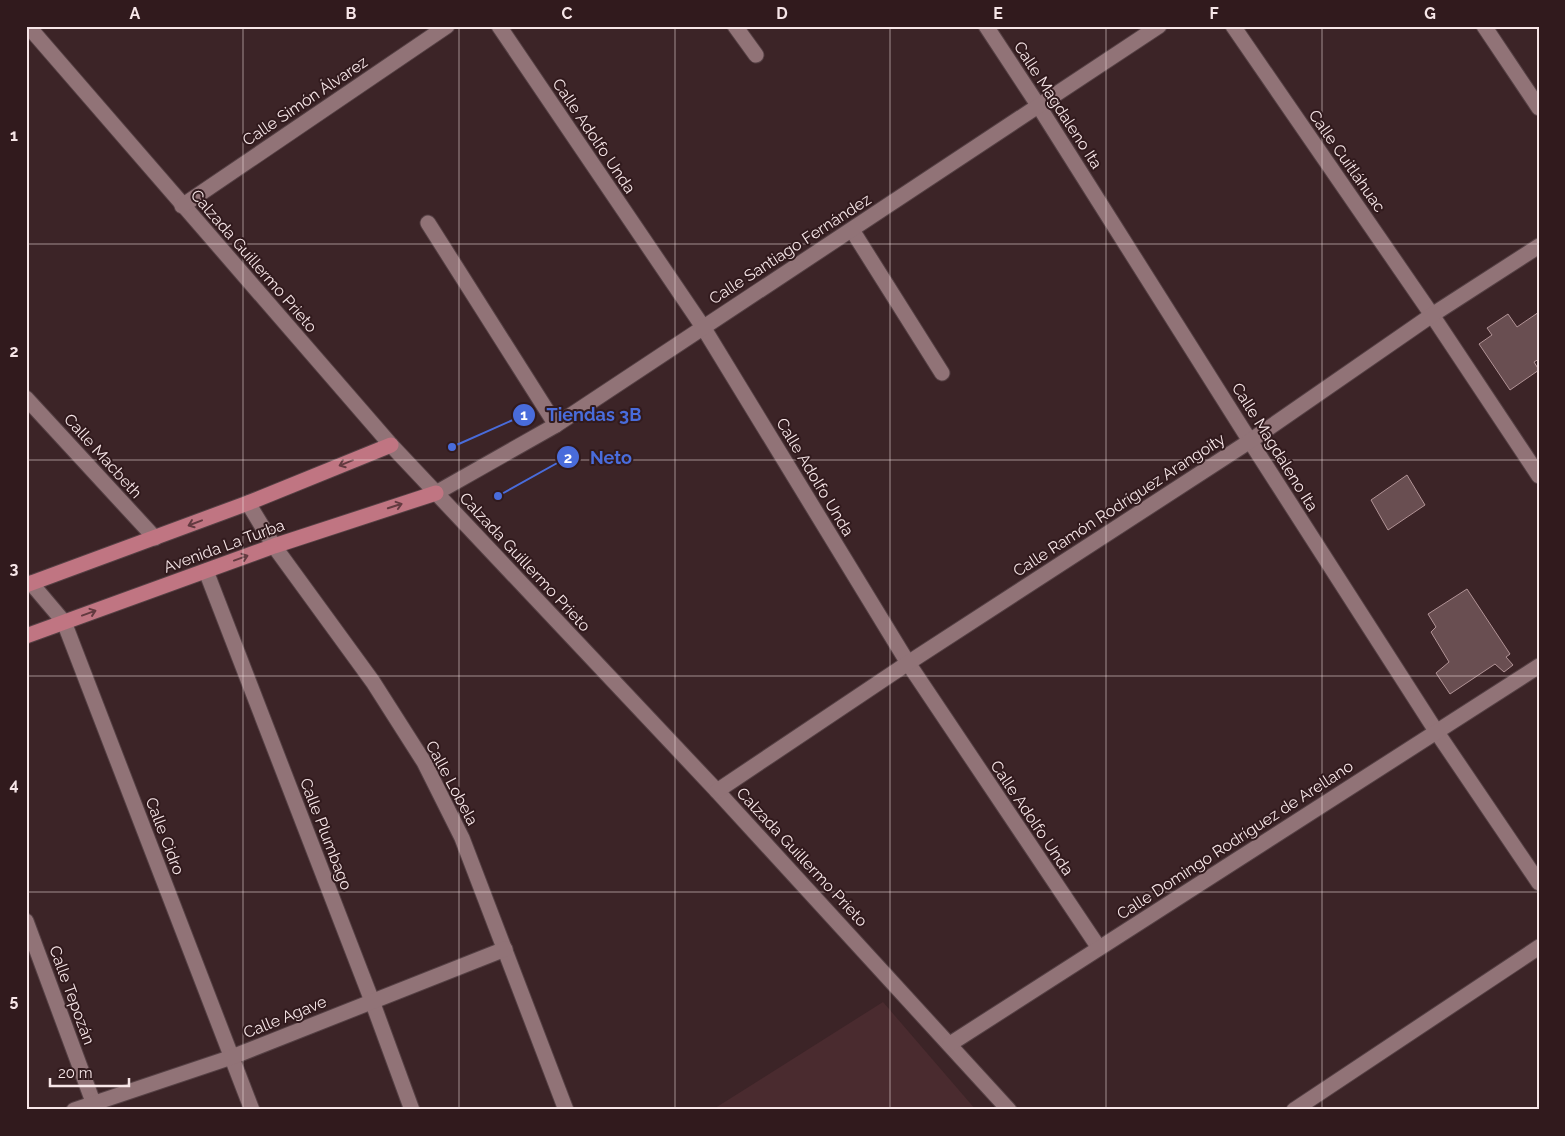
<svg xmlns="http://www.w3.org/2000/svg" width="1565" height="1136" font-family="Raleway,sans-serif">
<rect width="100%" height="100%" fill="#3c2427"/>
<polygon fill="#4a2b2f" points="883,1002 976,1110 712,1110"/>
<g fill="#694e51" stroke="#b19396">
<polygon points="1539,312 1539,359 1534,362 1539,370 1510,390 1479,344 1492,335 1487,328 1508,314 1517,327"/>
<polygon points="1407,475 1425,505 1388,530 1371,500"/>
<polygon points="1467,589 1510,654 1506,657 1513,665 1504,672 1495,664 1450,694 1436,673 1449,662 1431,632 1436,627 1428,614"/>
</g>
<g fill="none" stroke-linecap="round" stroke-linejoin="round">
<g stroke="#554044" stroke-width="17">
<g id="minor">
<polyline points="28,26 391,445 717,791 1009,1110"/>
<polyline points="499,26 703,327 908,663 1099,948"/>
<polyline points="735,26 756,55"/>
<polyline points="986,26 1038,105 1250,441 1436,731 1539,883"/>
<polyline points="1233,26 1432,315 1539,476"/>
<polyline points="1484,26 1539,108"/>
<polyline points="182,206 447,26"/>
<polyline points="428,223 556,425"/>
<polyline points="852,230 942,373"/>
<polyline points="26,398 155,538"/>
<polyline points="436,493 556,425 1159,26"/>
<polyline points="248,503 274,546 373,682 424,762 462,838 566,1110"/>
<polyline points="206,571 372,1001 412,1110"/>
<polyline points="31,583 64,622 252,1110"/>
<polyline points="717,791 908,663 1250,441 1432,315 1539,246"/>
<polyline points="26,921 96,1110"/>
<polyline points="950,1044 1539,666"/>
<polyline points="74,1110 232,1057 505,949"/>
<polyline points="1294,1110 1539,947"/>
</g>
</g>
<g stroke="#554044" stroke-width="17">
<g id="major">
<polyline points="26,585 248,503 391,445"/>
<polyline points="26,636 274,546 436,493"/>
</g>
</g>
<use href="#minor" stroke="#917377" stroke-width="15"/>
<use href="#major" stroke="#c07582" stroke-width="15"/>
</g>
<defs><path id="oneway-shaft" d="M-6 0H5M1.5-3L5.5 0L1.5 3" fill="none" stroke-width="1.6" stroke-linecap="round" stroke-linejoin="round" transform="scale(1.25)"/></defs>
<g stroke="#633a40">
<use href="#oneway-shaft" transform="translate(346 463) rotate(158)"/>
<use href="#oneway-shaft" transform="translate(395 506) rotate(-18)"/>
<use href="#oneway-shaft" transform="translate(195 523) rotate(159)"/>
<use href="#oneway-shaft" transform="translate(241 558) rotate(-20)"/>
<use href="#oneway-shaft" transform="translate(89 613) rotate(-20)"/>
</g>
<path fill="none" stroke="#f7e6e8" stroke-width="1" stroke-opacity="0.55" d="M243 26V1110M459 26V1110M675 26V1110M890 26V1110M1106 26V1110M1322 26V1110M26 244H1539M26 460H1539M26 676H1539M26 892H1539"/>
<g text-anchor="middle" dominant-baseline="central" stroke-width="4" stroke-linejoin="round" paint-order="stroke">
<g font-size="16" fill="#f7e6e8" stroke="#311a1d">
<text transform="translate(305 101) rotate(-34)">Calle Simón Álvarez</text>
<text transform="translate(1058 105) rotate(57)">Calle Magdaleno Ita</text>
<text transform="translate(594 136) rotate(56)">Calle Adolfo Unda</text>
<text transform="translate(1347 161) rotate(55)">Calle Cuitláhuac</text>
<text transform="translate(790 249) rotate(-33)">Calle Santiago Fernández</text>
<text transform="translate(254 261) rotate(49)">Calzada Guillermo Prieto</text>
<text transform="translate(1275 447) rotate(58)">Calle Magdaleno Ita</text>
<text transform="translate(103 456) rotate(48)">Calle Macbeth</text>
<text transform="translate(815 477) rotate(59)">Calle Adolfo Unda</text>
<text transform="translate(1119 505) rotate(-33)">Calle Ramón Rodríguez Arangoity</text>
<text transform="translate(224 546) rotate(-20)">Avenida La Turba</text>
<text transform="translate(525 562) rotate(47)">Calzada Guillermo Prieto</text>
<text transform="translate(452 783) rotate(62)">Calle Lobela</text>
<text transform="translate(1032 818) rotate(56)">Calle Adolfo Unda</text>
<text transform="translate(326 834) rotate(69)">Calle Plumbago</text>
<text transform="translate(165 836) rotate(69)">Calle Cidro</text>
<text transform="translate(1235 840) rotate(-33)">Calle Domingo Rodríguez de Arellano</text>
<text transform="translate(802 857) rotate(47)">Calzada Guillermo Prieto</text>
<text transform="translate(72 995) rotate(70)">Calle Tepozán</text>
<text transform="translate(285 1017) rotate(-22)">Calle Agave</text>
</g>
</g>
<path fill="none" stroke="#496cdb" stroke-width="2" d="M452 447L524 415M498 496L568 457"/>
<g fill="#496cdb" stroke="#311a1d" stroke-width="2">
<circle cx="452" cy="447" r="5"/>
<circle cx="498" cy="496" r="5"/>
<circle cx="524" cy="415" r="12"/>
<circle cx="568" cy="457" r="12"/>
</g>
<g font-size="15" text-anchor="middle" font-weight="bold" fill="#fff">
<text x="524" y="420">1</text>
<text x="568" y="463">2</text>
</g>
<g font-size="18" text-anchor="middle" font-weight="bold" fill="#496cdb" stroke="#311a1d" stroke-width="4" stroke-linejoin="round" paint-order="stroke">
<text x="594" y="421">Tiendas 3B</text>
<text x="611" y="464">Neto</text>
</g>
<rect width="1565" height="1136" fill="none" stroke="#311a1d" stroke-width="55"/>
<path d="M50 1078v8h79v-8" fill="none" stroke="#f7e6e8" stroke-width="2.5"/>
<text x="58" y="1078" font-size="15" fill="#f7e6e8" stroke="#311a1d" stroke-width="4" paint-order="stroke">20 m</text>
<rect x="28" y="28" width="1510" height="1080" fill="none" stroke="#f7e6e8" stroke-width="2"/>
<g font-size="16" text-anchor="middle" font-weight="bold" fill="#f7e6e8">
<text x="135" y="19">A</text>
<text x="351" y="19">B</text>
<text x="567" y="19">C</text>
<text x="782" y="19">D</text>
<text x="998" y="19">E</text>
<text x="1214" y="19">F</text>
<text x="1430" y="19">G</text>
<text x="14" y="141">1</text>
<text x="14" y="357">2</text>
<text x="14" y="574">3</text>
<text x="14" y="790">4</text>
<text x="14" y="1006">5</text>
</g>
</svg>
